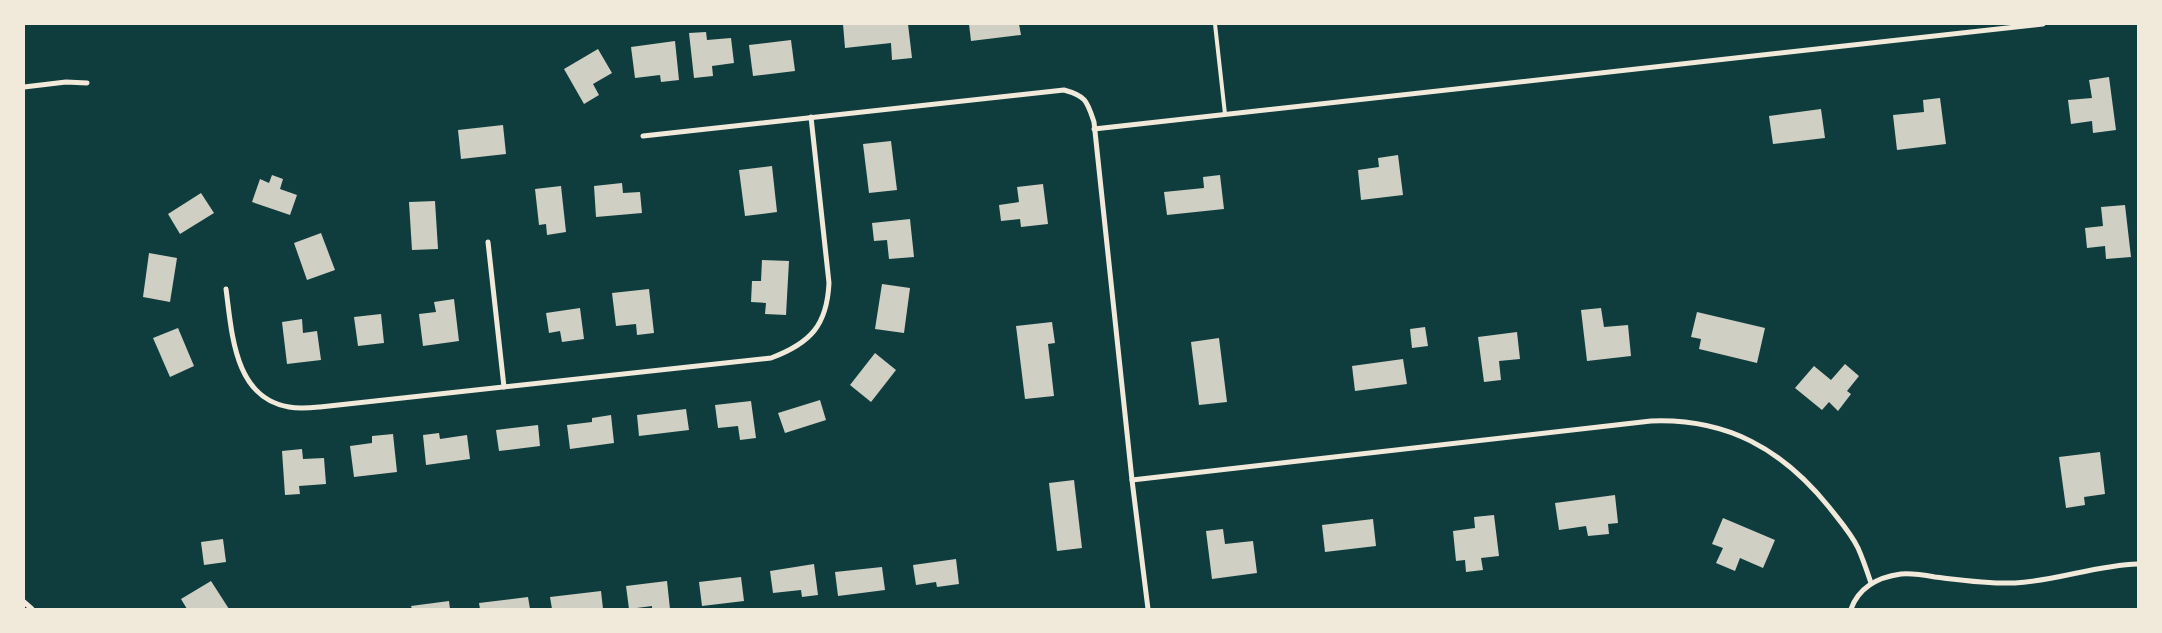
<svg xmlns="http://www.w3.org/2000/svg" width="2162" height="633" font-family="'Asap Condensed',sans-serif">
<rect width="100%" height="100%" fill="#0f3d3e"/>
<g fill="#cfcfc3">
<polygon points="843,24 908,24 912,58 892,60 891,43 845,48"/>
<polygon points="969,24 1019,24 1021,35 971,41"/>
<polygon points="706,32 707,40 731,38 734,63 712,66 713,76 694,78 689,33"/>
<polygon points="791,40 795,71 753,76 749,45"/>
<polygon points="675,41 679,80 661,82 660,75 635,78 631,47"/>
<polygon points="598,49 612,73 593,84 599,95 584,104 564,69"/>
<polygon points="2109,77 2116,130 2093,133 2092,121 2071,124 2068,100 2092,98 2089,80"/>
<polygon points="1940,98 1946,144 1897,150 1893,115 1924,112 1923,100"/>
<polygon points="1821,109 1825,138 1773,144 1769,116"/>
<polygon points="503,125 506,154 461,159 458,130"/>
<polygon points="891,141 897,190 869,193 863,144"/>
<polygon points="1398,155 1403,195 1361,200 1358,170 1379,167 1378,158"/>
<polygon points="772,166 777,212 745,216 739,170"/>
<polygon points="272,175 283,179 280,189 297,195 290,215 252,202 260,179 269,183"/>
<polygon points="1220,175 1224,209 1167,215 1164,192 1204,188 1203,177"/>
<polygon points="622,183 623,193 640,192 642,213 596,217 594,186"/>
<polygon points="1043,184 1048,224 1021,227 1020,219 1001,221 999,205 1019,202 1017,187"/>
<polygon points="561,186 566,232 547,235 546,224 539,225 535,189"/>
<polygon points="201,193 214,213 180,234 168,214"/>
<polygon points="435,201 438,249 412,250 409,202"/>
<polygon points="2125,205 2131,257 2106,259 2105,246 2087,248 2085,228 2103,226 2101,207"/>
<polygon points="910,219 914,257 889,259 887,240 874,241 872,223"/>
<polygon points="321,233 335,270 307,280 294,243"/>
<polygon points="149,253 177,258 170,302 143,297"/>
<polygon points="762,260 789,261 786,315 765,314 766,303 751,302 752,281 761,281"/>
<polygon points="882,284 910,288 904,333 875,329"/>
<polygon points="649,289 654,333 637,335 636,324 616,326 612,293"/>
<polygon points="454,299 459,341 423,346 419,314 436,312 434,302"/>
<polygon points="580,308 584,339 562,342 560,331 549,333 546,313"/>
<polygon points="1601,308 1604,327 1628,325 1631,356 1587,361 1581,310"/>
<polygon points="1697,312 1765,328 1757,363 1699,349 1701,339 1691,337"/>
<polygon points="381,314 384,343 358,346 354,317"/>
<polygon points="302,319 303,333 317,331 321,360 287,364 282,322"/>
<polygon points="1052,322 1055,343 1048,344 1054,396 1025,399 1016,326"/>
<polygon points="1425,327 1428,346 1412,348 1410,329"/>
<polygon points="178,328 194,366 170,377 153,338"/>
<polygon points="1517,332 1520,359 1499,361 1501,380 1484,382 1478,337"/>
<polygon points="1219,338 1227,402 1199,405 1191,342"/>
<polygon points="875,353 896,370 871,402 850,385"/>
<polygon points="1403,359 1407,384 1355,391 1352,366"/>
<polygon points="1845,364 1859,376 1847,391 1851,394 1838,411 1829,402 1822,410 1795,388 1814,366 1831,380"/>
<polygon points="820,400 826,420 785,433 778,413"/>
<polygon points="751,401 756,438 740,440 738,426 718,428 715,405"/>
<polygon points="686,409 689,430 639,436 637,415"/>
<polygon points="611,415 614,443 570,449 567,425 592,422 592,418"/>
<polygon points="538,425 540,446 499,451 496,430"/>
<polygon points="439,433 440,439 467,435 470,459 426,465 423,435"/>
<polygon points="393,434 397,472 354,477 350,446 372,443 372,436"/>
<polygon points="302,449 303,459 324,458 326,484 299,486 300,494 285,495 282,451"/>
<polygon points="2100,452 2105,494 2084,497 2085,505 2066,508 2059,457"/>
<polygon points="1074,480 1082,548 1057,551 1049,483"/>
<polygon points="1615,495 1618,523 1608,524 1609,534 1588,536 1586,526 1559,530 1555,503"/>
<polygon points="1494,515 1499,556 1481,558 1483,570 1466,572 1465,560 1456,561 1453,531 1475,528 1474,517"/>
<polygon points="1723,518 1775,540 1763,568 1740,558 1735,571 1716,563 1723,548 1712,544"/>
<polygon points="1373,519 1376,546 1325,552 1322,525"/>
<polygon points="1223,529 1225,544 1253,541 1257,573 1212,579 1206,531"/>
<polygon points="223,539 226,562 204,565 201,542"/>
<polygon points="956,559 959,584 937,587 936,582 916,585 913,565"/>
<polygon points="814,564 818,595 802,597 801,590 773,593 770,571"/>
<polygon points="882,567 885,590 838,596 835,572"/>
<polygon points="741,577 744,601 702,606 699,582"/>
<polygon points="211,581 229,609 187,609 181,599"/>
<polygon points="667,581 670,609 652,609 652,606 629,609 626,586"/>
<polygon points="601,591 603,609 552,609 550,597"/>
<polygon points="528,597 530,609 480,609 479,603"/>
<polygon points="449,601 450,609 412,609 411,606"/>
</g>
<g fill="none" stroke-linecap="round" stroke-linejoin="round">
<polyline stroke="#f1e9da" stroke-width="4" points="1215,24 1225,114"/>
<g stroke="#f1e9da" stroke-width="5">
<polyline points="24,87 66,82 87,83"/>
<polyline points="1094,129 2043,24"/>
<path d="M643 136 1064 90C1086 96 1087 101 1094 122L1132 480 1148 609"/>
<polyline points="488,242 504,387"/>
<path d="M226 289C232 333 234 398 289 407 299 409 309 408 320 407L771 358C811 343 827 325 829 283L811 117"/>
<path d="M1132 480 1651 421C1727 418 1782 449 1829 507 1839 520 1851 533 1858 548 1863 559 1867 571 1871 583"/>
<polyline points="24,602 32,609"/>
<path d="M1851 609C1859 587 1879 577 1901 574 1912 573 1924 575 1935 577 1961 580 1988 584 2015 583 2057 581 2096 565 2138 564"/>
</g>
</g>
<rect width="2162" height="633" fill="none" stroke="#f1e9da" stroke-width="50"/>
</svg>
